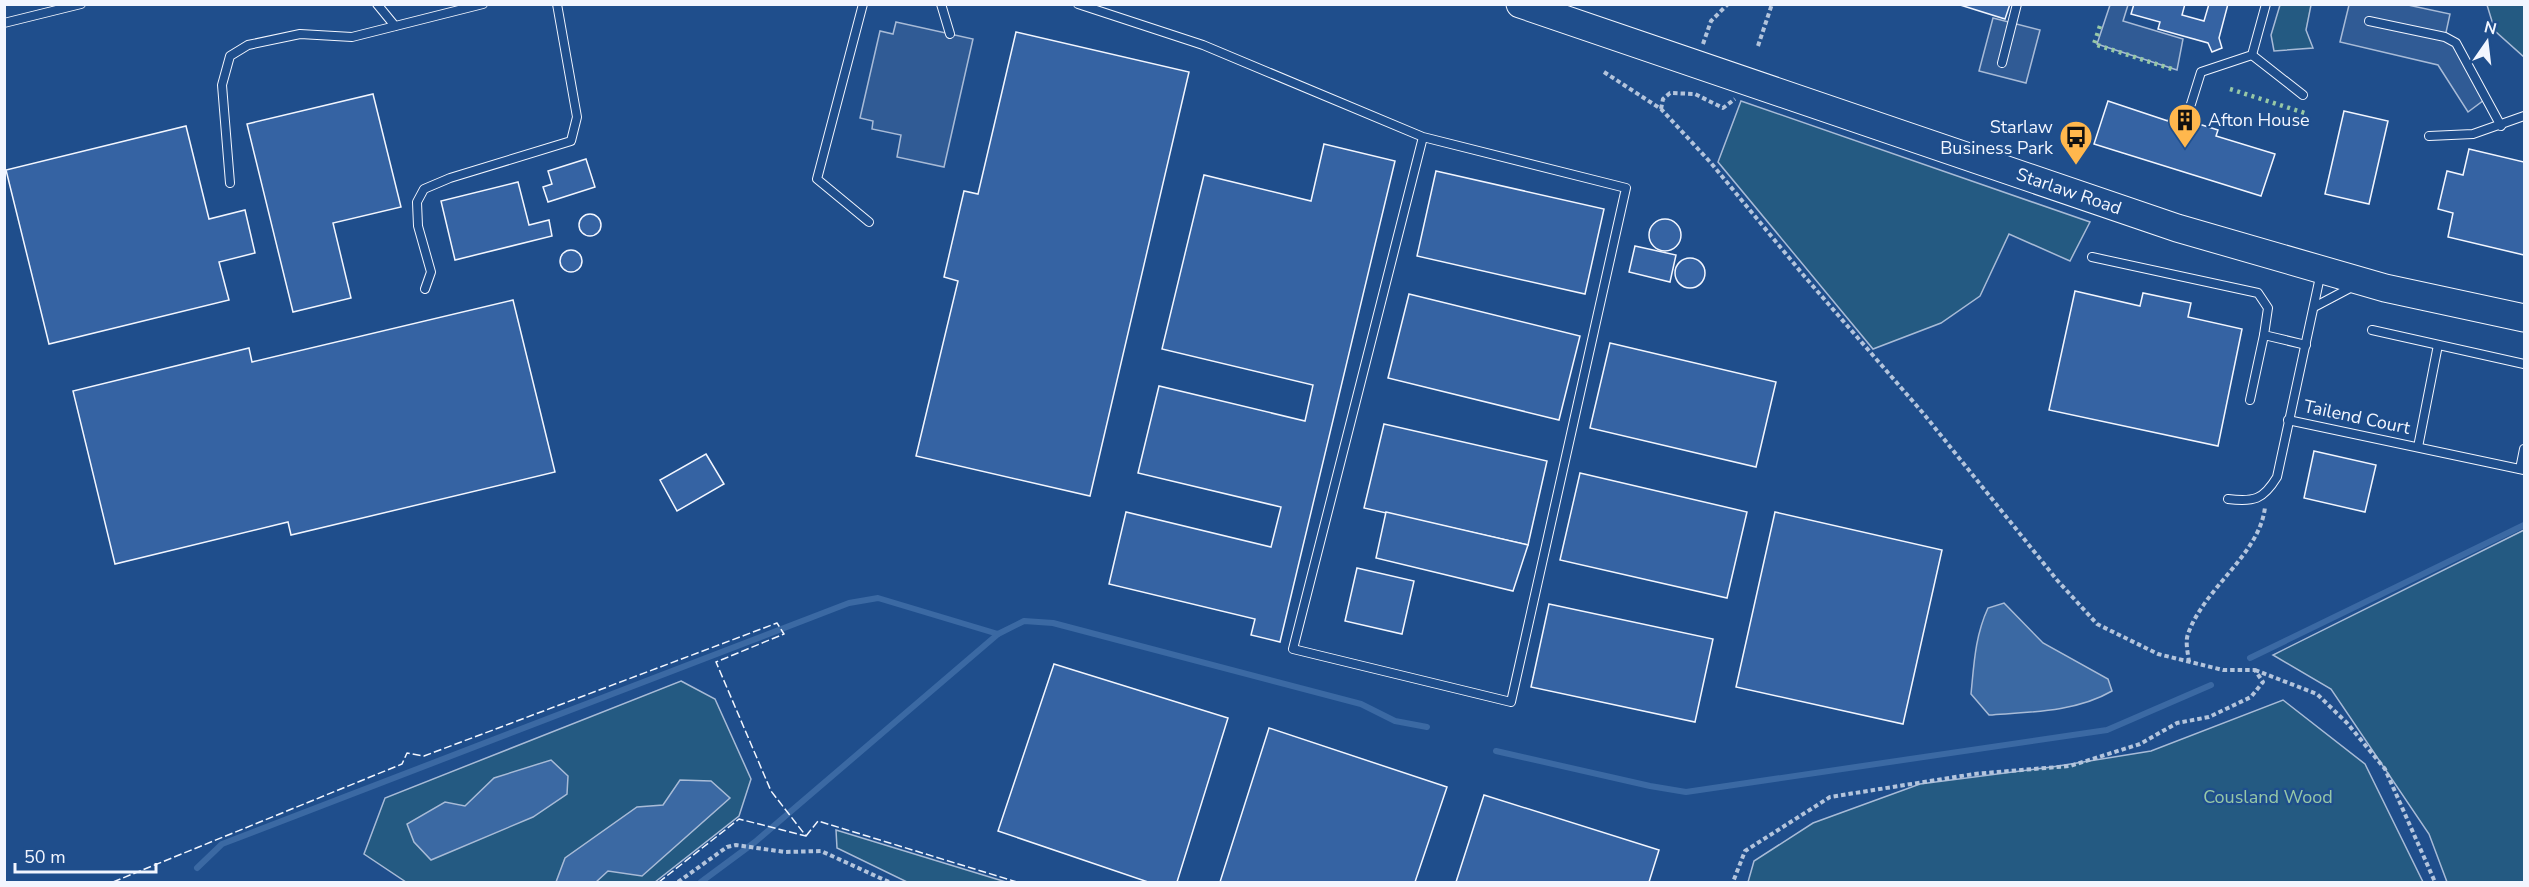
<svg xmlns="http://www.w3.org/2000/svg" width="2529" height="887" font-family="'Nunito Sans',sans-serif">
<rect width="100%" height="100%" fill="#1f4e8c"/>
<g fill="#245a82" stroke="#a8bbd7" stroke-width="1.5">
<polygon points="2280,5 2311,5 2306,30 2313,48 2274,51 2271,35"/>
<polygon points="2487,5 2524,5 2524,57 2495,31"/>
<polygon points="1741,101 2090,222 2070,261 2009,234 1980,296 1941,323 1873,349 1718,162"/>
<polygon points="2524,530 2524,882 2447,882 2429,834 2331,689 2273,655"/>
<polygon points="681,681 715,699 751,779 739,816 655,882 406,882 364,854 385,798"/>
<polygon points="2283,700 2365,764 2423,882 1748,882 1754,861 1813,823 1920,784 2052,767 2151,751"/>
<polygon points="836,830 1006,882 907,882 837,848"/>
</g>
<g fill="#305b95" stroke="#a8bbd7" stroke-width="1.5">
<polygon points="2110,5 2128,5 2123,21 2183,39 2177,70 2097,44"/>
<polygon points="2349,5 2408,5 2450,14 2445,37 2457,43 2488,97 2468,112 2438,65 2340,42"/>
<polygon points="1993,18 2040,30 2026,83 1979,71"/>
<polygon points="896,22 973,39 944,167 897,157 901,135 872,129 873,121 860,118 880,31 893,34"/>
</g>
<g fill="#3b69a3" stroke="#a8bbd7" stroke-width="1.5">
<path d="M2004 603 2043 643 2108 679 2112 691C2076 712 2030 712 1989 715L1971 694C1974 664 1975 636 1988 608Z"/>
<polygon points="551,760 568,776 567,794 533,817 431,860 414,842 407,824 445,802 465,806 494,778"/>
<polygon points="680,780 711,781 730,798 642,876 608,871 596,882 546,882 556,882 565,858 637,807 663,805"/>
</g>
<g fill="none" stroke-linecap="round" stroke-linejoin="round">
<g stroke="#3b69a3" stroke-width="6">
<polyline points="2250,658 2524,525"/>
<polyline points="1496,751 1650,786 1686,792 2107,730 2211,685"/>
<polyline points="197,868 222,844 849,603 878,598 998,634 1024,621 1053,623 1361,704 1395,721 1427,727"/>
<polyline points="701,882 755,842 998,634"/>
</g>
</g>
<g fill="#3563a3" stroke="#f2f6ff" stroke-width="1.5">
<polygon points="1957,4 2010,4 2005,19"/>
<polygon points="2134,4 2185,4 2182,15 2204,21 2209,4 2228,4 2219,38 2222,48 2212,52 2208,43 2158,29 2160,22 2131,14"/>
<polygon points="1016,32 1189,72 1090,496 916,456 958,281 944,277 964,191 978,194"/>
<polygon points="373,94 401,207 333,223 351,298 293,312 247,124"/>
<polygon points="2108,101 2168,121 2170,115 2218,130 2216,136 2275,154 2261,196 2094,144"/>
<polygon points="2344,111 2388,121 2369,204 2325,194"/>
<polygon points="186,126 209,219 245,210 255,253 219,262 229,300 49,344 6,170"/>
<polygon points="1324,144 1395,161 1280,642 1251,635 1255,619 1109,584 1126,512 1271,547 1281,507 1138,473 1159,386 1305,421 1313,385 1162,349 1204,175 1311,201"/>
<polygon points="2469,149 2524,162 2524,255 2448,237 2453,213 2438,209 2447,171 2463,175"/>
<polygon points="586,159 595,187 548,202 543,187 552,184 548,171"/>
<polygon points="1436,171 1604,209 1585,294 1417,256"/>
<polygon points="518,182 529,225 549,220 552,236 455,260 441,201"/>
<circle cx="590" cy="225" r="11"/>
<circle cx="1665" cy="235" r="16"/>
<polygon points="1635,246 1676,255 1670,282 1629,272"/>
<circle cx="571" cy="261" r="11"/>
<circle cx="1690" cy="273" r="15"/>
<polygon points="2075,291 2140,306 2143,293 2191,303 2188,317 2242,329 2218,446 2049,410"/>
<polygon points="1409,294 1580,336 1559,420 1388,378"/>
<polygon points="513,300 555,472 291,535 288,522 115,564 73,391 249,348 252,362"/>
<polygon points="1610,343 1776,382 1756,467 1590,428"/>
<polygon points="1384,424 1547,461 1528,545 1364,508"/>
<polygon points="2314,451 2376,465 2365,512 2304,498"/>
<polygon points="706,454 724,484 677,511 660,480"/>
<polygon points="1580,473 1747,512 1727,598 1560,560"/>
<polygon points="1386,512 1528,545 1513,591 1376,558"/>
<polygon points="1775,512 1942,550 1903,724 1736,687"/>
<polygon points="1357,568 1414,581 1402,634 1345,621"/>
<polygon points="1549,604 1713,639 1695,722 1531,687"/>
<polygon points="1054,664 1228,718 1177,882 1148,882 998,831"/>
<polygon points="1269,728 1447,787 1415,882 1220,882"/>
<polygon points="1484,795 1659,850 1649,882 1456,882"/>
</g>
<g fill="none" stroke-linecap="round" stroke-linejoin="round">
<g stroke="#f2f6ff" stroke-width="10">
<g id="lane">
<polyline points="377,4 395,26"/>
<polyline points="863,4 817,179 869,222"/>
<polyline points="941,4 950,34"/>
<polyline points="1078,4 1203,45 1423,137 1626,188 1511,702 1293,649 1423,137"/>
<polyline points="2369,21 2445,37 2456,43 2501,126"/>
<polyline points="4,23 81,4"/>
<polyline points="2252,55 2303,95"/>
<polyline points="2002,63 2017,4"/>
<polyline points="2191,104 2201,72 2252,55 2266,4"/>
<polyline points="2429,136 2473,134 2524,116"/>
<polyline points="230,183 222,85 230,56 248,45 300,34 352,37 483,4"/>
<polyline points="2092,257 2258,293 2268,308 2264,335 2306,345"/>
<polyline points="425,289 431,272 418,226 417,202 424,189 450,178 571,141 577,117 557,4"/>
<polyline points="2316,306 2352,287"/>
<polyline points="2372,330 2524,364"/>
<polyline points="2250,400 2264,335"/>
<polyline points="2288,420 2524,470"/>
<polyline points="2418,447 2438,345"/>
<polyline points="2520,469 2524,449"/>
<path d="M2228 499C2254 502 2263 500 2277 477L2321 272"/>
</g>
</g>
<g stroke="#f2f6ff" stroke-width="29">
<g id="primary">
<path id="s1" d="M1520 4 2177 228 2385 288 2524 318"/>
</g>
</g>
<g stroke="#b3c4dc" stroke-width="4" stroke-dasharray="4.5 3" stroke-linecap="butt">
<polyline points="1703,44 1711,21 1728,4"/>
<polyline points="1758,46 1772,4"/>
<polyline points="1604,72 1661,109 1711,163 1805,277 1923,413 2057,580 2097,624 2158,654 2223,670 2255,670 2263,682 2251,697 2209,717 2177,723 2140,744 2070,766 1974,774 1830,797 1745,851 1733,882"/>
<polyline points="1661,109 1663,99 1670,93 1695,94 1723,108 1735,99"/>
<path d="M2189 662C2188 653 2185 642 2188 634 2204 588 2260 554 2265 507"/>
<polyline points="2255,670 2317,694 2347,723 2385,769 2435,882"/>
<polyline points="678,882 727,847 736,845 785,852 821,851 889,882"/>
</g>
<use href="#lane" stroke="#1f4e8c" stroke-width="8"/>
<use href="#primary" stroke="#1f4e8c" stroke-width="27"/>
<g stroke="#97c8a6" stroke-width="4.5" stroke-dasharray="3 4.5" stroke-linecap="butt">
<polyline points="2100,26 2094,44 2175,70"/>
<polyline points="2230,89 2308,114"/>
</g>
<g stroke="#f2f6ff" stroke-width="1.5" stroke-dasharray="8 3" stroke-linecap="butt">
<polyline points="806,836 818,821 1017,882"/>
<polyline points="113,882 402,764 407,753 424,756 777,623 784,634 716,662 771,791 806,836 739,819 659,882"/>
</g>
</g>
<defs>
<g id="building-pin" transform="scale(1.725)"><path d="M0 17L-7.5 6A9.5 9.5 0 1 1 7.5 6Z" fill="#ffb74d" stroke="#1f4e8c"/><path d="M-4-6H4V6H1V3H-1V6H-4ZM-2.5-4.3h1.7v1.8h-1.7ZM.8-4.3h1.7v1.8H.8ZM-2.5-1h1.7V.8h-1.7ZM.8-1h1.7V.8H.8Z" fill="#111"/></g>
<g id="bus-pin" transform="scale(1.725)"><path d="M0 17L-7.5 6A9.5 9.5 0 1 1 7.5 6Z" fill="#ffb74d" stroke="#1f4e8c"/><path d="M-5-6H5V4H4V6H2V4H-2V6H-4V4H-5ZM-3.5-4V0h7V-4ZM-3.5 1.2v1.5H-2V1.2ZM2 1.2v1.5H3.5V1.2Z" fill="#111"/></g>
</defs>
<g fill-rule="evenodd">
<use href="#building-pin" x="2185" y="120"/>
<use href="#bus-pin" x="2076" y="137"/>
</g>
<g text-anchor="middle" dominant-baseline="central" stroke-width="4.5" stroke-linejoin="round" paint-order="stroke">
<g font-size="18" fill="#f2f6ff" stroke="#1f4e8c" text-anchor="start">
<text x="2208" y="120">Afton House</text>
<text x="2053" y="127" text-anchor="end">Starlaw<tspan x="2053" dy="21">Business Park</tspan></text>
</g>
<g font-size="18" fill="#f2f6ff" stroke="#1f4e8c">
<text stroke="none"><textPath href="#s1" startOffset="580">Starlaw Road</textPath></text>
<text transform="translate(2357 417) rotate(12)">Tailend Court</text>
</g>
<g font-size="18" fill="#97c8a6" stroke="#1f4e8c">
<text x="2268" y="797">Cousland Wood</text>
</g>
</g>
<rect width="2529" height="887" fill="none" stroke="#f2f6ff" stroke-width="12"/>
<g transform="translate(2487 42) rotate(14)" stroke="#1f4e8c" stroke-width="4.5" paint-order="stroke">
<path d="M0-4.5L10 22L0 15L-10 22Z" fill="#f2f6ff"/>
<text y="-9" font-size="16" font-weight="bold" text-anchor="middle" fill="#f2f6ff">N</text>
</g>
<path d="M15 863v9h141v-9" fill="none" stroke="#f2f6ff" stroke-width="3"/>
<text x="24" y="863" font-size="18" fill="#f2f6ff" stroke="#1f4e8c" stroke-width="4.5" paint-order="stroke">50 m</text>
</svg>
